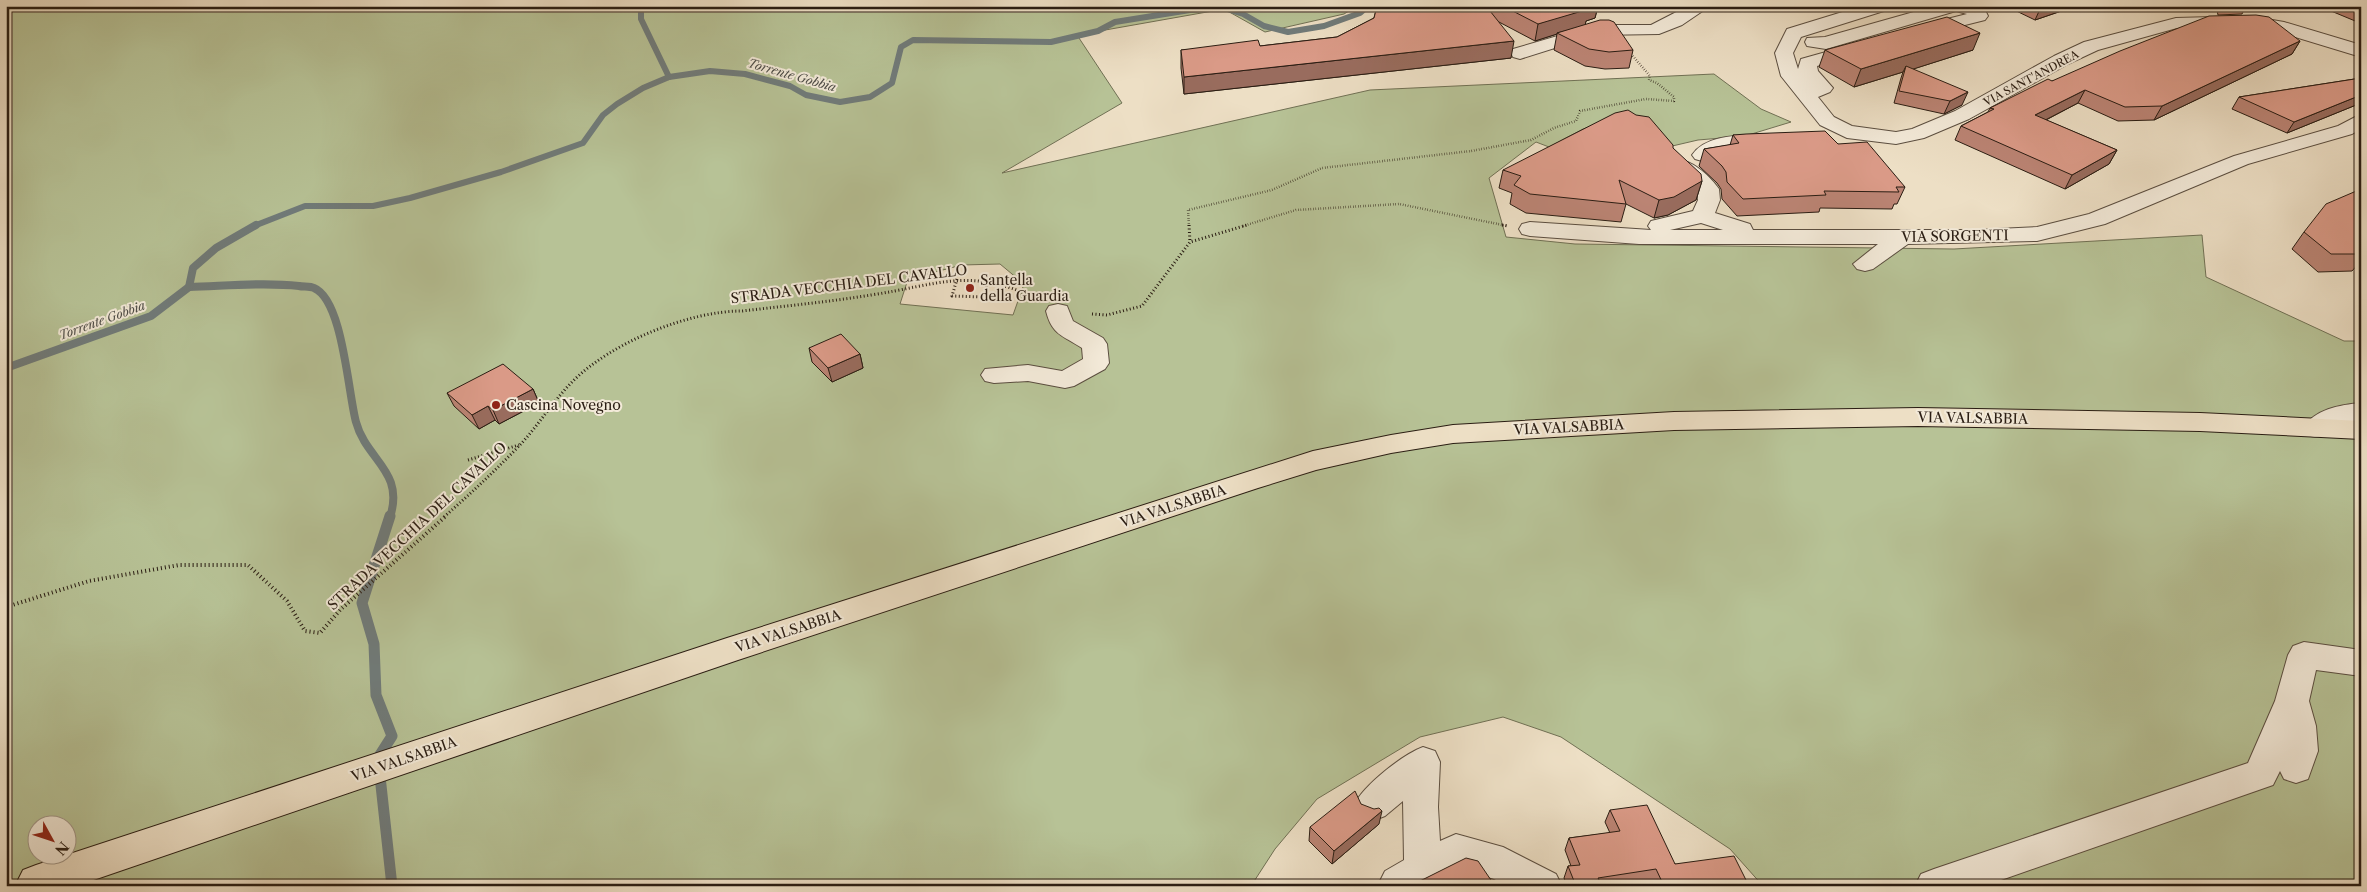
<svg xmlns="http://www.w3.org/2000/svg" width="2367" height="892" font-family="'Libre Caslon Text',serif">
<rect width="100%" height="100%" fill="#eddfc5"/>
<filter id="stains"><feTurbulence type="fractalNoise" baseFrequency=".004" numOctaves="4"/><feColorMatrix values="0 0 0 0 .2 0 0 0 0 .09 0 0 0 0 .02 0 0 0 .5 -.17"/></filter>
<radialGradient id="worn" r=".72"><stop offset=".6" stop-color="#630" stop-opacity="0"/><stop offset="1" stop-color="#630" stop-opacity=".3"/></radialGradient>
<path fill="#b7c296" stroke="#707054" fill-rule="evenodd" d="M6 6H1357L1344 14 1265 32 1224 9 1077 35 1122 103 1002 173 1370 90 1714 74 1761 109 1791 122 1745 136 1698 140 1668 147 1615 118 1583 129 1549 147 1536 142 1489 178 1506 237 1575 244 1954 249 2202 235 2206 277 2344 341H2361V886H1763L1730 849 1561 737 1503 717 1420 737 1317 799 1275 849 1251 886H6ZM1000 264 1024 284 1013 315 900 304 908 279 962 265ZM38 824H68V854H38Z"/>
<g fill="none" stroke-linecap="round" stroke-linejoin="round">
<g stroke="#707b7a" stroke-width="6">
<polyline points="641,6 641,19 669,77"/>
<polyline points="254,226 305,206 373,206 410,198 501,172 583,143 603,115 617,104 643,88 669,77 710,71 745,74 790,86 806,95 840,102 870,97 892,83 901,47 913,40 1051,42 1098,31 1115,22 1190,10 1224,8 1243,14 1264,26 1288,32 1324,26 1360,13 1368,6"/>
</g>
<g stroke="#707b7a" stroke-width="8">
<path d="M189 287C225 286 263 282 299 286 303 287 310 286 314 288 343 300 348 393 356 422 366 460 405 471 390 517"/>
<polyline points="6,368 151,316 189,287 193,268 216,248 256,225"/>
</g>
<polyline stroke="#707b7a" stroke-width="11" points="390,516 362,603 374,644 376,695 392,736 378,758 392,886"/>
<g stroke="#5b4e40" stroke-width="2">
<g id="minor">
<polygon points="1688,6 1710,6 1682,25 1659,34 1596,35 1520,59 1513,57 1511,53 1513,49 1595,25 1651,25"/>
<polygon points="1862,6 1890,6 1887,10 1801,37 1793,53 1798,69 1801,59 1858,43 1865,45 1867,49 1865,53 1817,66 1818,71 1833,88 1830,92 1818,97 1834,117 1852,126 1896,132 1912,129 1955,111 2054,56 2084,42 2176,18 2249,16 2284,22 2361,45 2361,57 2275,31 2249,26 2177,28 2098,50 2068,64 1969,119 1924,138 1896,144 1847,138 1820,125 1781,76 1775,53 1787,29"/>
<polygon points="1935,6 1983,6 1988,16 1985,20 1921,36 1915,35 1912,31 1915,27 1967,14 1956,11 1826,49 1807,46 1805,42 1807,38 1825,37"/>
<path d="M2361 114V129L2352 134 2248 164 2105 224 2037 241 1908 244 1873 269 1865 271 1857 269 1853 264 1878 244H1639L1530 236 1522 234 1519 229 1522 224 1530 222 1651 230 1648 226 1651 221 1693 211 1698 200 1697 191 1669 165 1673 161C1689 156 1710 176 1719 189L1720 200 1715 213 1750 224 1753 230H1976L2037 227 2089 214 2234 156 2338 126ZM1701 223 1723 230H1670Z"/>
<path d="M1767 134 1774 136 1777 140 1774 144 1725 150 1702 161 1695 159 1692 155C1707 133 1743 136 1767 134Z"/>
<path d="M1058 304 1067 306 1073 321 1103 338 1107 344 1109 363 1105 369 1074 386 1065 388 1028 381 994 383 985 381 981 375 985 369 1028 365 1062 371 1083 359 1082 348C1062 335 1052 335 1046 311L1049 306Z"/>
<path d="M2361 403V421C2354 421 2346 421 2340 424 2326 431 2323 440 2306 435L2302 429C2315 409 2339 405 2361 403Z"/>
<polygon points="2304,642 2361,650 2361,676 2316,670 2309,701 2316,726 2318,751 2308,779 2296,783 2284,779 2280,771 2273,785 1984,886 1915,886 1921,874 1934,869 2248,763 2275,701 2288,655 2293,646"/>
<path d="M1423 747 1435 751 1440 762 1438 807 1440 841 1456 834 1503 847 1556 874 1562 886H1507L1494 879 1459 868 1428 886H1381L1379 883 1385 871 1404 860 1403 801 1385 816 1372 821 1359 816 1354 805C1364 785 1402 755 1423 747Z"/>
</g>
</g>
<g stroke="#2a1d13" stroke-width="2">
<polygon id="major" points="1918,408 2200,413 2361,421 2361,439 2200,431 1918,426 1674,430 1453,443 1391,453 1316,470 1258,488 738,660 76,886 19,886 17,882 23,870 36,865 727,638 1313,451 1391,435 1453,425 1674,412"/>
</g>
<g stroke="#2a1d13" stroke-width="2.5" stroke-dasharray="0.5 2" stroke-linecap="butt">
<polyline points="1189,226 1188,210 1272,190 1322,168 1471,151 1531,140 1554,128 1576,121 1580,111 1646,99 1674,101 1674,97 1657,83 1649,80 1650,76 1631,54"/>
<polyline points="1243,226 1296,210 1399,204 1508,226"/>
</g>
<g stroke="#2a1d13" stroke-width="3" stroke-dasharray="1 2.5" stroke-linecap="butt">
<polyline points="1189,225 1190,242"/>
<polyline points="1502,225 1508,226"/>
<polyline points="957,279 952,296 984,297 988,280"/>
<polyline points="1092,314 1107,315 1142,306 1190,242 1247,225"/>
<polyline points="468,460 519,445"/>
<path d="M444 517C470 494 495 471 519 446 538 426 553 401 573 381 611 343 688 311 742 311 785 306 828 302 871 295 938 285 971 266 1037 299"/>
</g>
<polyline stroke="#2a1d13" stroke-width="4" stroke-dasharray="1 3" stroke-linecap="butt" points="6,607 89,581 179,565 248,565 287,601 305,631 320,633 340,610 446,516"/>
<use href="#minor" fill="#f3ead9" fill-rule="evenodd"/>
<use href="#major" fill="#eddfc5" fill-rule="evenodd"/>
</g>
<g fill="#bb8474" stroke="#2a1d13">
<polygon points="1377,6 1598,6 1595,18 1586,21 1585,24 1633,50 1629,68 1605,69 1585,66 1554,50 1557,34 1535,41 1499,22 1511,58 1184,94 1181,68 1181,50 1260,46 1337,37 1374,18"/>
<polygon points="1801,6 1814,6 1809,9"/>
<polygon points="2006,6 2076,6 2035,20"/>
<polygon points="2171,6 2190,6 2176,10"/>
<polygon points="2216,6 2246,6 2242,14 2218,15"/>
<polygon points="2319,6 2361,6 2361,23 2360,23"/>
<polygon points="2300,41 2292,54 2154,120 2118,121 2078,103 2046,120 2117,150 2109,164 2065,189 1955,140 1961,126 1988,112 1990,108 2052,81"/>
<polygon points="1825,50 1973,50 1913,69 1962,105 1944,114 1894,103 1901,78 1903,72 1854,87 1819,67"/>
<polygon points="2361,78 2361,103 2287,133 2232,109 2239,97"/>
<polygon points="1733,135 1838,144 1905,187 1897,204 1894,204 1892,209 1820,208 1819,212 1737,216 1722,199 1721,189 1717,183 1699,166 1704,149 1730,145"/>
<polygon points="1673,148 1702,181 1696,200 1668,215 1654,218 1626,204 1621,222 1526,213 1510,204 1512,193 1499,188 1503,170"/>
<polygon points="2361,189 2361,261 2352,271 2318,272 2292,249 2304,232"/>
<polygon points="809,348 860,354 863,368 832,382 812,362"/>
<polygon points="533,389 539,403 499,424 495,420 479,429 454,406 447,393"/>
<polygon points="1361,804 1379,824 1332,864 1309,841 1310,827"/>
<polygon points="1610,810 1675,864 1749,886 1653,886 1650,881 1617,886 1567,886 1564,878 1568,866 1571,866 1565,850 1569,838 1610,833 1605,822"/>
</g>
<g fill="#996c5e" stroke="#2a1d13">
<polygon points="1586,6 1598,6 1595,18 1586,21 1585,26 1557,33 1557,34 1535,41 1538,24"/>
<polygon points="2042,6 2076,6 2035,20 2041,7"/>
<polygon points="2178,6 2190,6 2176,10"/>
<polygon points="1980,33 1973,50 1904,72 1906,66 1903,72 1854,87 1861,69"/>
<polygon points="1514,41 1511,58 1184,94 1184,77"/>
<polygon points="2300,41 2292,54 2154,120 2162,106"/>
<polygon points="2085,90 2078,103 2028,129 2035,115"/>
<polygon points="1968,92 1962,105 1944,114 1950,101"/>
<polygon points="2361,95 2361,103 2287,133 2294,122"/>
<polygon points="2117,150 2109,164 2065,189 2072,175"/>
<polygon points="1702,181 1696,200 1668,215 1654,218 1659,200"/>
<polygon points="860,354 863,368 832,382 828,368"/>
<polygon points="533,389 539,403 499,424 493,410"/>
<polygon points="488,406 495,420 479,429 472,415"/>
<polygon points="1382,811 1379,824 1332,864 1334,851"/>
</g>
<g fill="#da9a87" stroke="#2a1d13">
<polygon points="1377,6 1486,6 1514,41 1184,77 1181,50 1258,40 1260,46 1337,37 1374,18"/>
<polygon points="1503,6 1586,6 1584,7 1589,9 1538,24"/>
<polygon points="2256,15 2269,17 2300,41 2162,106 2125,107 2085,90 2035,115 2117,150 2072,175 1961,126 1994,109 1990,108 2048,79 2052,81 2120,51 2209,16"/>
<polygon points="1947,17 1980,33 1861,69 1825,50"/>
<polygon points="1600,20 1609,20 1614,22 1633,50 1609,52 1589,49 1557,33"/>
<polygon points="1906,66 1968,92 1950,101 1899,91"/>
<polygon points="2361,78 2361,95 2294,122 2239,97"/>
<polygon points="1628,110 1636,115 1649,117 1673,145 1673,148 1701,174 1702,181 1674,197 1659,200 1619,180 1626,204 1530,194 1514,185 1521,176 1503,170 1615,113"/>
<polygon points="1825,131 1838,144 1867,142 1905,187 1896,187 1899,192 1824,191 1826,195 1743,199 1727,182 1726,172 1722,166 1704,149 1739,143 1733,135 1746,134"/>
<polygon points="2361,189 2361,254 2331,254 2304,232 2326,204"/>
<polygon points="841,334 860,354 828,368 809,348"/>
<polygon points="503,364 533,389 493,410 488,406 472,415 447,393"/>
<polygon points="1355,791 1361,804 1374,809 1379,808 1382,811 1334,851 1310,827"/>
<polygon points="1647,805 1675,864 1734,856 1749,886 1664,886 1656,869 1598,878 1602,886 1576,886 1568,866 1580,865 1569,838 1620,831 1610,810"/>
<polygon points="1466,858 1478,861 1495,886 1410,886"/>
</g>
<g fill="#8f2418" stroke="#f3ead9" stroke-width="2">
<circle cx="970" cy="288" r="5"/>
<circle cx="496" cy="405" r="5"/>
</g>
<g text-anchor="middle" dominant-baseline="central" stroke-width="4" stroke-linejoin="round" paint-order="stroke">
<g font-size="11" fill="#2a1d13" stroke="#f3ead9">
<text transform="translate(2031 78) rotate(-28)">VIA SANT'ANDREA</text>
</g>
<g font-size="12" font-style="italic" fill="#4d4c47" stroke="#f3ead9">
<text transform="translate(792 75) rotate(16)">Torrente Gobbia</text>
<text transform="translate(102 320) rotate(-20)">Torrente Gobbia</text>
</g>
<g font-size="14" fill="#2a1d13" stroke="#f3ead9">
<text transform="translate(1955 236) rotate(-1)">VIA SORGENTI</text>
<text transform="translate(849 284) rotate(-7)">STRADA VECCHIA DEL CAVALLO</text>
<text transform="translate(1973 418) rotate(1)">VIA VALSABBIA</text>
<text transform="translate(1569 427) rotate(-3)">VIA VALSABBIA</text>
<text transform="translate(1173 506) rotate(-18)">VIA VALSABBIA</text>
<text transform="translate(417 526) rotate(-43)">STRADA VECCHIA DEL CAVALLO</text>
<text transform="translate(788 631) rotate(-18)">VIA VALSABBIA</text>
<text transform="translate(404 759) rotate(-19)">VIA VALSABBIA</text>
</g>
<g font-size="14" fill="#2a1d13" stroke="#f3ead9" text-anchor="start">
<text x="980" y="280">Santella<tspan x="980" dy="16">della Guardia</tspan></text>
<text x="506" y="405">Cascina Novegno</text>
</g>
</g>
<rect width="2367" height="892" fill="none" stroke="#eddfc5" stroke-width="25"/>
<rect x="8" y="8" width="2352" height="877" fill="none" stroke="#2a1d13" stroke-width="2.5"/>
<rect x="12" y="12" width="2342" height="867" fill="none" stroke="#2a1d13"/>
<g transform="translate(52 840) rotate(130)"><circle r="24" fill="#f3ead9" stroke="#a3988a"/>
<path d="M0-4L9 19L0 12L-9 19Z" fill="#8f2418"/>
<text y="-8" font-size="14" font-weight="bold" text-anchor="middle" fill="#2a1d13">N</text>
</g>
<rect width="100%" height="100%" filter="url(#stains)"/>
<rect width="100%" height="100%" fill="url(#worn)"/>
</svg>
